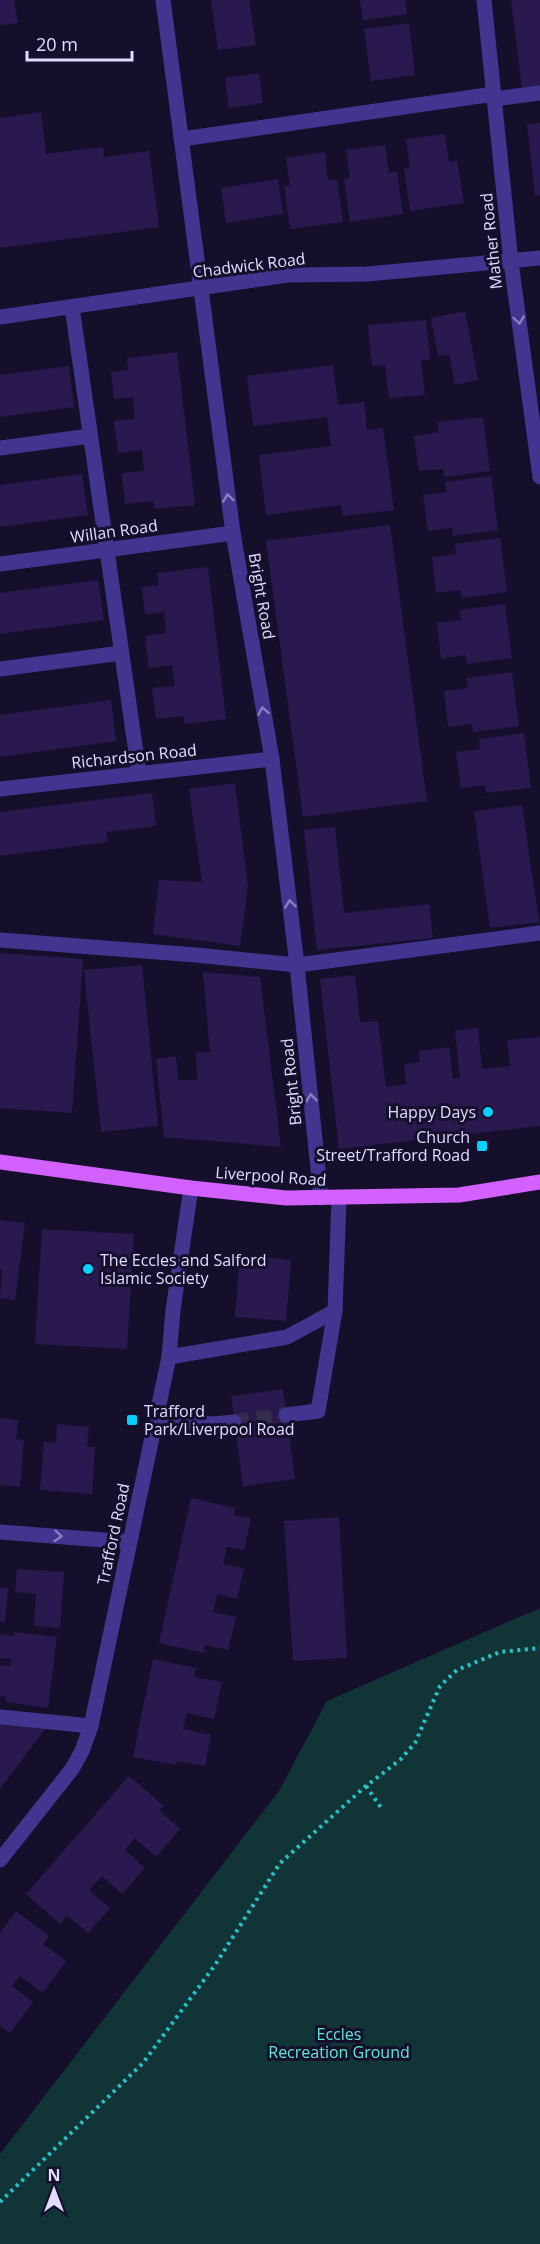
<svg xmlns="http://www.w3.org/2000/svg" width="540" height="2244" font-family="'Open Sans',sans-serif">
<rect width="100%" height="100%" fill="#160f2c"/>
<polygon fill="#113537" points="540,1608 540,2244 0,2244 0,2154 279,1791 327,1701"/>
<g fill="#29194f">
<polygon points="0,0 14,0 18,23 0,25"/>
<polygon points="211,0 249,0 256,45 218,50"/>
<polygon points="360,0 405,0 407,14 363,20"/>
<polygon points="511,0 540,0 540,86 522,88"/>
<polygon points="409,23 415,75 371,81 364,29"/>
<polygon points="259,73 263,103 229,108 225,78"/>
<polygon points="41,112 46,154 103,147 104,157 149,151 159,227 0,248 0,118"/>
<polygon points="540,123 540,195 535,196 527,124"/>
<polygon points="445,134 449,162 457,161 464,203 410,211 404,168 410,168 406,139"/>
<polygon points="385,145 389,173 397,172 403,214 350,222 344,179 350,178 346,150"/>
<polygon points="325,152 328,180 337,179 343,222 290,229 284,186 290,186 286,158"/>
<polygon points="278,179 283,214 226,223 221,188"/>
<polygon points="465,311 478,380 455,385 449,354 438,356 431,318"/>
<polygon points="426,320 430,360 421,360 425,395 389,398 385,365 372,366 368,325"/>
<polygon points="177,352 195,505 154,509 153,501 125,504 122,473 144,471 142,450 118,453 114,421 135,419 133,397 114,399 111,372 128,370 127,358"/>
<polygon points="333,365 338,405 364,402 367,430 383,428 394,510 343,516 341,505 266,515 259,455 331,446 327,417 253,426 247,376"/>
<polygon points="69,366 74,407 0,417 0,375"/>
<polygon points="483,417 490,471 444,477 443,469 419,471 414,436 439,432 437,422"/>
<polygon points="82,474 88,515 0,527 0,485"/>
<polygon points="491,476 498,530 453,536 452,528 428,531 423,495 447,492 445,482"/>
<polygon points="390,525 427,801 303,817 266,541"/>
<polygon points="500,538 507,592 462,598 460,590 436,593 432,557 456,554 455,544"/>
<polygon points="208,567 226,719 185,724 183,716 156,719 152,688 175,686 172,665 149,668 145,636 166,633 164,612 145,614 142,587 159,585 157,573"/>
<polygon points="98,580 104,620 0,634 0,593"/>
<polygon points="505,604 512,658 467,664 465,655 441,659 437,623 461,620 459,610"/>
<polygon points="512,672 519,726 473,732 472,724 448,727 444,691 468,688 466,678"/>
<polygon points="111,700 116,741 0,757 0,715"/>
<polygon points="524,733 531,788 486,793 485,785 461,788 456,752 480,749 479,739"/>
<polygon points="235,783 248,886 240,946 153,934 159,880 202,882 189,789"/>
<polygon points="152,793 156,826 106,832 108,842 0,856 0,812"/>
<polygon points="522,805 539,922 490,928 474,811"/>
<polygon points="335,827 344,913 429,904 433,938 317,950 304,830"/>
<polygon points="0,953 83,959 72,1113 0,1108"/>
<polygon points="142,965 158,1126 101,1132 84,970"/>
<polygon points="203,972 260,977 281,1147 164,1137 156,1059 176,1056 178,1080 197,1080 196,1053 210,1052"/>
<polygon points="355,975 360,1022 378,1021 386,1087 406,1084 404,1064 420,1062 419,1051 449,1047 453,1079 460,1078 455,1031 478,1028 482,1069 510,1066 507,1040 540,1037 540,1126 339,1149 320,979"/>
<polygon points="0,1220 25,1223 15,1300 0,1298 2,1269 0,1269"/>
<polygon points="42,1229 134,1234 127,1349 35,1344"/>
<polygon points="240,1255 291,1260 286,1321 235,1317"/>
<polygon points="283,1389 295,1479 243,1486 231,1396"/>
<polygon points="0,1418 18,1420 16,1439 24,1440 20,1487 0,1485"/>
<polygon points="57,1424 89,1427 87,1446 95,1447 92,1494 40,1490 44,1442 56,1443"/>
<polygon points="191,1498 235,1508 234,1515 251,1518 244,1550 227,1547 223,1564 244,1568 237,1599 217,1594 213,1612 236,1617 228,1650 205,1645 204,1653 159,1643"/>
<polygon points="339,1517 347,1658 293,1661 284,1521"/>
<polygon points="17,1569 64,1572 60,1628 34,1626 36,1594 15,1592"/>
<polygon points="0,1588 8,1588 5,1622 0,1621"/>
<polygon points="15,1632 57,1637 48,1708 6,1702 6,1697 0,1696 0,1665 10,1666 11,1659 0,1658 0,1634 14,1636"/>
<polygon points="153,1659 196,1668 194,1677 222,1682 214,1719 187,1713 183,1729 211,1735 205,1766 177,1761 176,1765 133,1757"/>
<polygon points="0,1725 45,1729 0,1789"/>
<polygon points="129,1776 164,1806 159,1810 180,1829 156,1857 135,1838 125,1850 145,1868 122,1894 102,1876 89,1890 110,1908 88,1933 67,1915 60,1924 26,1894"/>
<polygon points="16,1911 49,1936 43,1944 66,1961 43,1993 20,1976 12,1986 33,2002 10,2033 0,2026 0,1933"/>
</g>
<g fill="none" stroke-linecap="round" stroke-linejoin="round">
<polyline stroke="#352d4c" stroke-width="15" stroke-dasharray="15 8" stroke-linecap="butt" points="234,1422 286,1415"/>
<g stroke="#25c4c8" stroke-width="4" stroke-dasharray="3 4.5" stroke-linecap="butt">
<polyline points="366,1786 382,1809"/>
<polyline points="0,2202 143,2063 215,1965 280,1863 366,1786 400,1760 415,1743 440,1686 457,1670 500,1652 540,1648"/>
</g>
<g stroke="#413590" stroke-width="15">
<polyline points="163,0 233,533 272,759 297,965 321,1198"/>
<polyline points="484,0 511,262 540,477"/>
<polyline points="494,99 540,93"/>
<polyline points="182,139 494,94"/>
<polyline points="72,307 139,773"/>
<polyline points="0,317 288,275 367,274 540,258"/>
<polyline points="0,448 90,436"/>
<polyline points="0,564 233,533"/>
<polyline points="0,669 121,653"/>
<polyline points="0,789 272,759"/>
<polyline points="0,940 196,955 297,965 540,933"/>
<polyline points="169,1357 287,1337 335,1311 339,1198"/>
<polyline points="286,1415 318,1411 335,1311"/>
<polyline points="156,1420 214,1424 234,1422"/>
<polyline points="0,1532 129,1542"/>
<polyline points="0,1717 91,1726"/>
<polyline points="0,1860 72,1769 82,1751 91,1726 169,1357 173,1310 191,1188"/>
</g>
<polyline stroke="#d261ff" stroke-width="15" points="0,1162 191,1188 286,1198 459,1195 540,1182"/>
</g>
<defs><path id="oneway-chevron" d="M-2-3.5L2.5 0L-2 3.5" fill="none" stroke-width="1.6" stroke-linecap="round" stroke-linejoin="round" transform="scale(1.5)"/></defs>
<g stroke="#897fc2">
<use href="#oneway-chevron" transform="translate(519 320) rotate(82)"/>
<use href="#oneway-chevron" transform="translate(228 498) rotate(-97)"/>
<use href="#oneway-chevron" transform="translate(263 711) rotate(-100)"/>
<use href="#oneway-chevron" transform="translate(290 904) rotate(-97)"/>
<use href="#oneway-chevron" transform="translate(311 1098) rotate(-96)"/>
<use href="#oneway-chevron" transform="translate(58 1536) rotate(5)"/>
</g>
<g fill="#06d0ff" stroke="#160f2c" stroke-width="2">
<circle cx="488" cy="1112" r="6"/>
<rect x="476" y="1140" width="12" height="12" rx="3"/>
<circle cx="88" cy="1269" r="6"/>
<rect x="126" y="1414" width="12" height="12" rx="3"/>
</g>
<g text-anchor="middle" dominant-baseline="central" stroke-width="6" stroke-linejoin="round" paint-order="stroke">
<g font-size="16" fill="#e2daff" stroke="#160f2c">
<text transform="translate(491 241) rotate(-96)">Mather Road</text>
<text transform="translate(249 265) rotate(-7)">Chadwick Road</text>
<text transform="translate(114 531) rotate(-8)">Willan Road</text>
<text transform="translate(262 596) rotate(80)">Bright Road</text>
<text transform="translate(134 756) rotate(-6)">Richardson Road</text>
<text transform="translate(291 1082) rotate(-96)">Bright Road</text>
<text transform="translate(271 1176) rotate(4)">Liverpool Road</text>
<text transform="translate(113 1534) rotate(-78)">Trafford Road</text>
</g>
<g font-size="16" fill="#e2daff" stroke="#160f2c" text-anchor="end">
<text x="476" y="1112">Happy Days</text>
<text x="470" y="1137">Church<tspan x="470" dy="18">Street/Trafford Road</tspan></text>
<text x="100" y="1260" text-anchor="start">The Eccles and Salford<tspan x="100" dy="18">Islamic Society</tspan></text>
<text x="144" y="1411" text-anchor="start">Trafford<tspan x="144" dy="18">Park/Liverpool Road</tspan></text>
</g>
<g font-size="16" fill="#5aebd4" stroke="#160f2c">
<text x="339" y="2034">Eccles<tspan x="339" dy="18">Recreation Ground</tspan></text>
</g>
</g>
<g transform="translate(54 2190)" stroke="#160f2c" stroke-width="4.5" paint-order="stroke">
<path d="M0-4.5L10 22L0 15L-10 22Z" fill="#e2daff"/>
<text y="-9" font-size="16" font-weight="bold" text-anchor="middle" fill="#e2daff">N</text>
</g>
<path d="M27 51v9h105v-9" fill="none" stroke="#e2daff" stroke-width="3"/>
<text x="36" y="51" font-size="18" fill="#e2daff" stroke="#160f2c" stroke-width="4.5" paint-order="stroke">20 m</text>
</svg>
